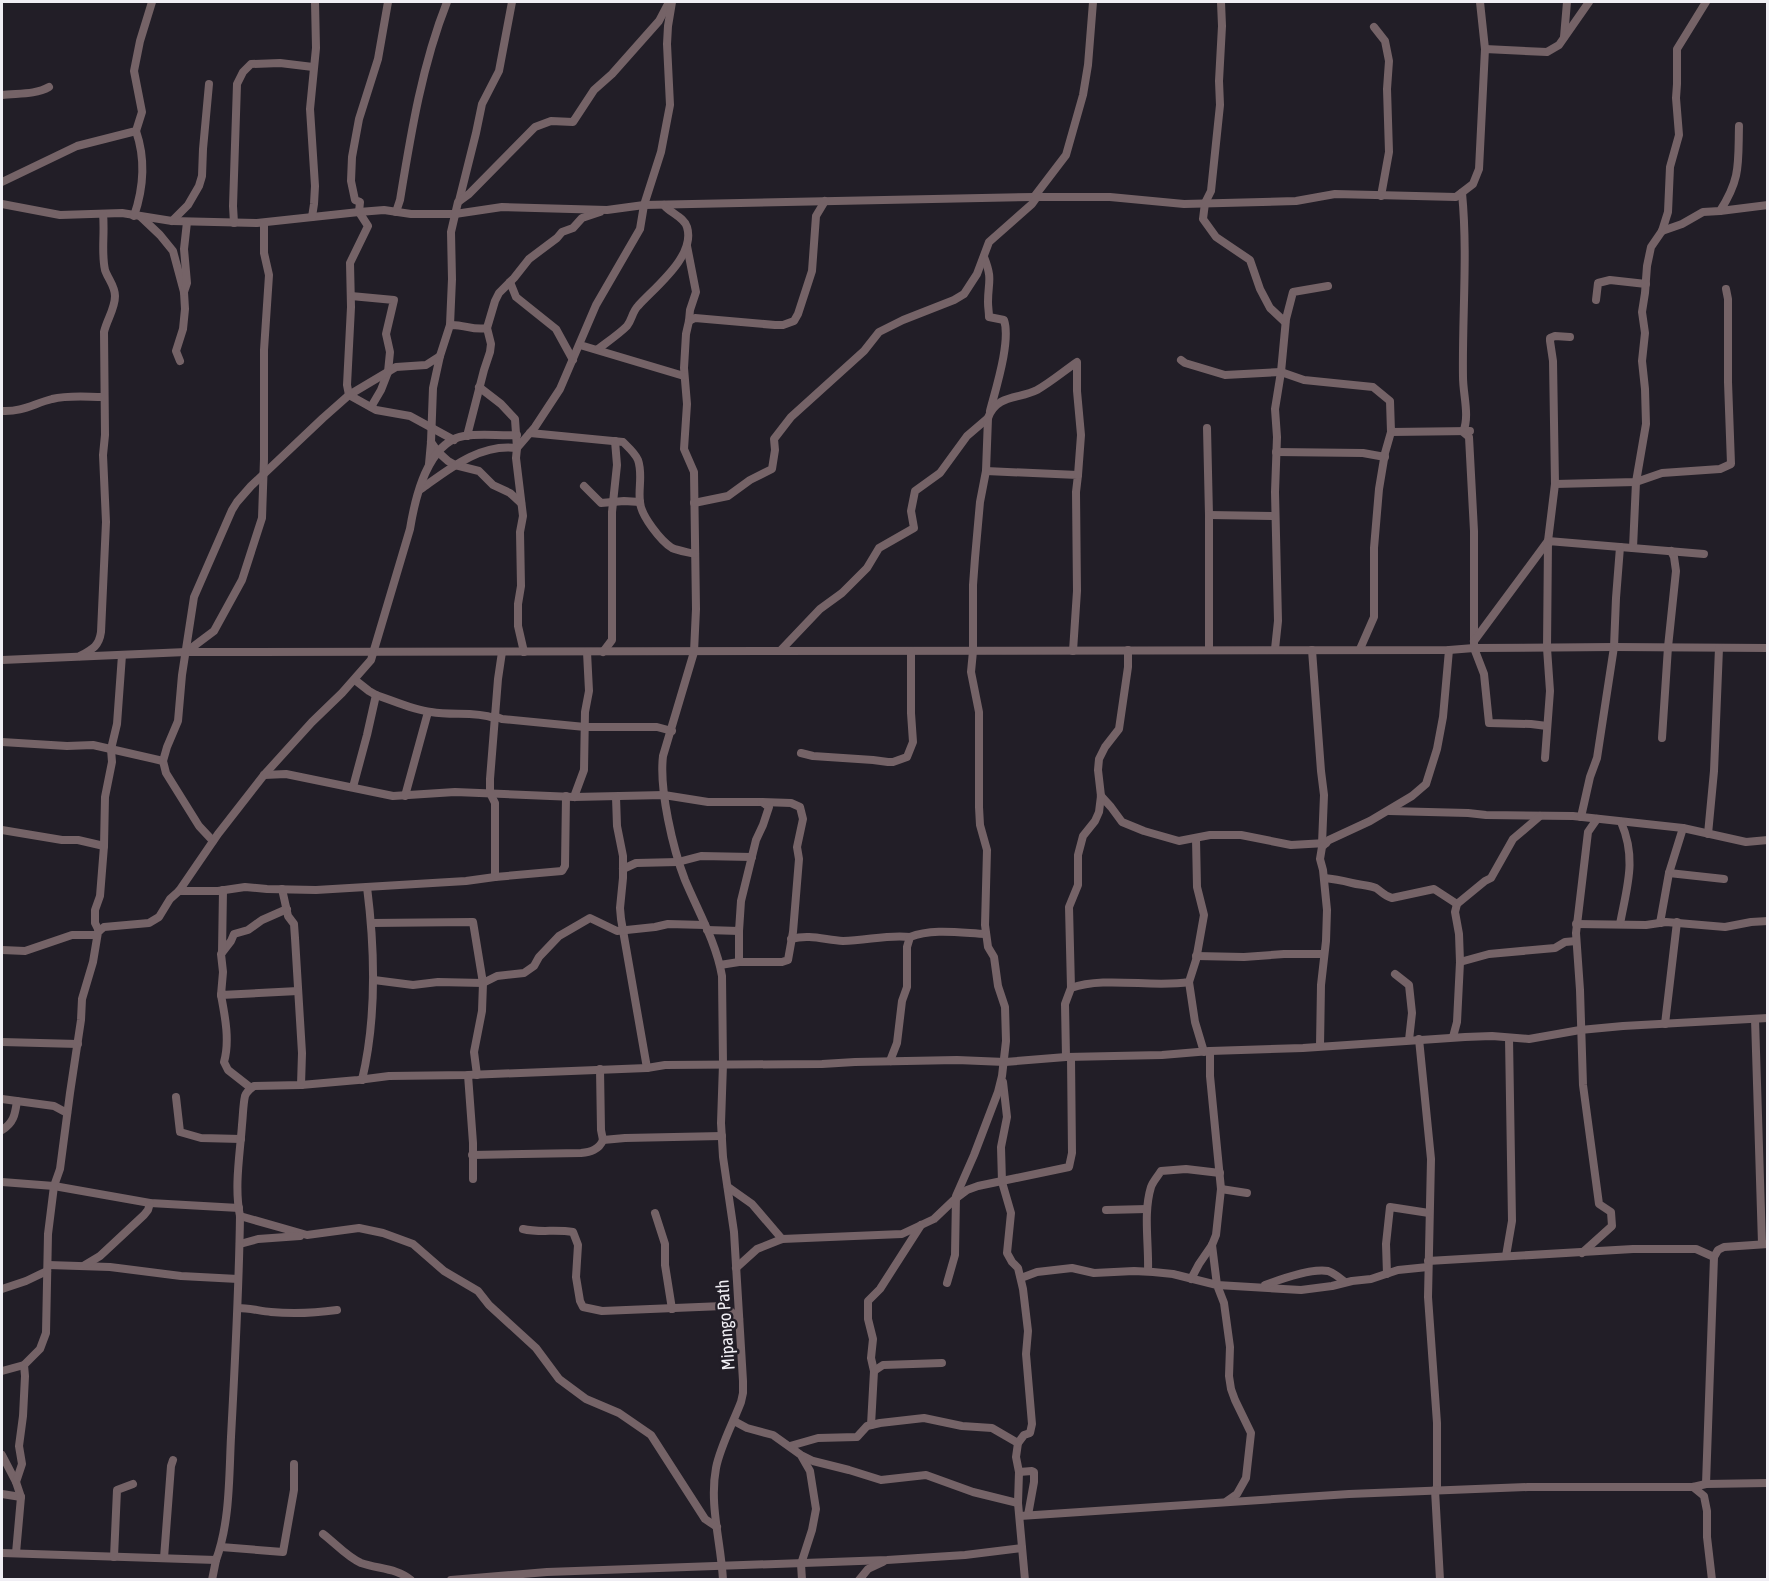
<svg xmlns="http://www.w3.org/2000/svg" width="1769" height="1581" font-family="'Asap Condensed',sans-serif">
<rect width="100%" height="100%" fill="#221e27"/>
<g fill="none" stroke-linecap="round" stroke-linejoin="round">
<g stroke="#756367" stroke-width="8">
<polyline points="388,2 378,59 359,119 352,157 351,181 355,200 360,202 359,212 368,226 350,263 351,307 347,385 349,395 376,410 410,416 454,440"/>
<polyline points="1221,2 1222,26 1219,81 1220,105 1211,191 1205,203 1203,219 1216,237 1250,260 1260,289 1270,308 1285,322"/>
<polyline points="1480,2 1485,49"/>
<polyline points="1374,27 1385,41 1389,61 1387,89 1389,152 1381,196"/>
<polyline points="1564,37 1567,2"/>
<path d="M2 95C17 93 35 95 49 87"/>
<polyline points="2,182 77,146 136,131 142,112 134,71 140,41 152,2"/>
<path d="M1462 193C1468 254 1462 316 1463 377 1463 395 1470 416 1463 432L1469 437 1474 531V648L1484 674 1489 723 1531 724 1547 726"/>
<polyline points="1034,197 1066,155 1083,95 1088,65 1093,2"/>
<polyline points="459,201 476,133 482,104 499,71 512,2"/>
<polyline points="2,204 60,215 122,213 172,221 257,223 359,212 384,210 411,214 455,214 502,207 607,210 644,205 1034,197 1110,197 1184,204 1296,201 1335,194 1456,197 1473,184 1479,169 1485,49 1547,52 1559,45 1589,2"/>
<polyline points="1720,211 1768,205"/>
<path d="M396 212 400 200C411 133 422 65 447 2"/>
<path d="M134 216C144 187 146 160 136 131"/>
<polyline points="141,217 160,235 173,251 184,292 185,309 183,329 176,351 180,361"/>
<polyline points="312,217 314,204 315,186 310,109 316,48 315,2"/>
<polyline points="172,221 188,205 199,186 202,176 203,149 209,84"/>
<polyline points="234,223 233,206 237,84 243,72 251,64 280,63 313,67"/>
<path d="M1662 231 1682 224 1703 212 1720 211C1741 178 1738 164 1739 126"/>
<path d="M687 246 696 292 690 310 689 321 686 334 684 368 687 404 684 449 694 472 696 609 694 652 663 756C659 790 673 849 685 880 698 911 716 942 722 976L723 1064 721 1123 723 1157 734 1232 743 1381V1393L741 1402C733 1423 720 1447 716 1468 709 1505 721 1542 723 1580"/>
<path d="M984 257C993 280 988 281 988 302 988 308 989 312 989 317L1004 320C1011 341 996 388 990 411"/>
<polyline points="510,282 516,297 556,329 573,360"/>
<polyline points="184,292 187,283 184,249 187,222"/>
<polyline points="351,296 394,300 386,334 390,352 388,372 381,390 371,407"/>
<polyline points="1596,300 1598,283 1610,280 1646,284"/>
<polyline points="689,321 695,318 775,325 783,325 794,321 798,314 812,271 816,216 825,201"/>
<polyline points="450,325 452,279 451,232 458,202 469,194 535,127 551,121 573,122 594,90 612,74 659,21 669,2"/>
<polyline points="580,345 684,376"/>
<path d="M598 349C607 342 618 335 627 326 632 320 632 312 638 306 655 287 696 256 687 227 684 217 670 213 664 205"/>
<polyline points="1181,360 1185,363 1225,375 1281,372 1304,380 1373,387 1390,401 1391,432 1470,431"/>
<path d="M2 411C22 412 33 404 52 399 69 395 86 397 103 397"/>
<polyline points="1207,428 1209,515 1209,650"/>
<path d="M530 433 623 442C628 447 635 453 638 460 643 474 638 489 640 502 641 516 661 541 672 548 679 551 688 552 695 554"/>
<polyline points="467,436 484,370 490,352 491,344 487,328 495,301 499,293 514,278 529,259 557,238 562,232 573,228 582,218 600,212"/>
<polyline points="431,442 438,452 448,461 455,465 479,471 493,485 510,493 521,503"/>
<polyline points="1276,452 1363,453 1385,457"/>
<polyline points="429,464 431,442 433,388 440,356"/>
<polyline points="986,471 1078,475 1076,492 1077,591 1073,651"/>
<polyline points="1555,484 1636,482 1662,473 1720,469 1731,464 1728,382 1728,299 1726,289"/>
<polyline points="584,486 601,503 624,501 640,502"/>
<path d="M421 489C449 469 480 443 517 448L515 419 501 404 479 387"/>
<polyline points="694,503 728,496 750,480 772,469 775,450 774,439 791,417 864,351 879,332 903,320 954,300 964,294 977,274 989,242 1032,204 1037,197"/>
<polyline points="1209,515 1275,516"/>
<polyline points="1633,548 1636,482 1646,424 1645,389 1642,361 1645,333 1642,312 1645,293 1647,266 1651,247 1662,231 1668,212 1670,167 1679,135 1676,98 1677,84 1677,49 1706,2"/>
<polyline points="1474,641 1548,541 1555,484 1553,361 1550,341 1550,338 1555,336 1570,337"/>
<polyline points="1275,649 1278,621 1275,492 1277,437 1275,409 1281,372 1286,319 1293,292 1328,286"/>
<polyline points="1360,649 1374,617 1374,548 1379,489 1385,453 1391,432"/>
<polyline points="781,650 820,609 842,593 867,568 879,548 914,528 911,511 915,491 940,473 967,436 988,418"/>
<polyline points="1312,650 1321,771 1324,795 1322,844"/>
<polyline points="186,652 214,631 242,580 262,518 264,459 264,350 269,275 264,253 264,223"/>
<polyline points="524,652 518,626 518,604 521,586 520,532 523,516 516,458 517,448 535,427 560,389 596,305 640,229 644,205 661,152 670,105 667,44 668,26 672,2"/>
<polyline points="603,652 612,640 612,512 617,465 615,441"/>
<path d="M80 656C93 649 99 646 101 632L106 522 103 455 105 435 104 332C107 319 115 309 115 296 115 286 108 279 105 270 101 252 105 233 103 214"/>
<polyline points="2,660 186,652 1449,650 1474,648 1614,647 1768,648"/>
<path d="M355 680 369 691 376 695C394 701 413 710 431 712 452 716 474 711 494 718"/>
<polyline points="494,716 502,719 585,727 657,727 672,731"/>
<polyline points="1662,738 1668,647 1676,571 1674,557 1671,551"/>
<polyline points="2,742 67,746 93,745 163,761"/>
<polyline points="801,753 813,756 873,760 888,762 893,762 907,757 913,742 911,713 911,651"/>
<polyline points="1545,758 1550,691 1547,648 1548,541 1704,554"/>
<polyline points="264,775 286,774 393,796 455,792 574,797 664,795 708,802 762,802 769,807 763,825 756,840 741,901 739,931 707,930"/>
<polyline points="353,787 367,735 376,695"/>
<polyline points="405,796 428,712"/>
<polyline points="1101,796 1111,807 1122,822 1144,831 1179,841 1210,835 1241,835 1291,845 1326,843"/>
<polyline points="574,797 584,770 585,712 589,691 587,652"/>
<polyline points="616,797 617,826 623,856 623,878 620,908 621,919 647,1068"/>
<polyline points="1389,811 1468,813 1486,815 1573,816 1683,828 1746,842 1768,840"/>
<polyline points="1581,817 1590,777 1597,758 1614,647 1616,598 1620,547"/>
<polyline points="2,830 62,840 78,840 104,846"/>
<polyline points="1708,834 1714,771 1719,648"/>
<path d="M213 841 199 826 166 773 163 761 167 747 178 721 182 675 194 597 232 510 237 502 251 486 323 418 349 395 396 367 426 365 440 356 450 325C463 324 474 331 487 328"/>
<polyline points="623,869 636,863 678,862 701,856 752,857"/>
<polyline points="1669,873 1724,879"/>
<polyline points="495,877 495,803 490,793 490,779 498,679 502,652"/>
<path d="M1324 878C1336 879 1340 880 1352 883 1360 885 1368 885 1376 888 1382 892 1384 896 1392 898L1434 889 1457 904"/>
<polyline points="282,889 288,916 294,924 295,938 302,1053 301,1085"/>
<polyline points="179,891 218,891 245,887 267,889 316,890 466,881 495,877 562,871 565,866 566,796"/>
<polyline points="287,909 262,920 248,930 234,934 231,941 221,954 223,972 221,995 298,991"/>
<polyline points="371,923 473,922 483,983 438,982 413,985 374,980"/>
<polyline points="1660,923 1669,873 1683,828"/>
<polyline points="1576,924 1646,925 1666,922 1725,927 1751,922 1768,921"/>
<path d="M1620 924C1627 886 1637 859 1621 822"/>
<polyline points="99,931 95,923 95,910 100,896 104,846 105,797 112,762 111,749 117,724 122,655"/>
<polyline points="739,931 739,962"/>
<path d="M791 939C810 934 825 940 843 941 866 941 888 934 910 937"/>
<polyline points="2,950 25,951 72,935 97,935"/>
<polyline points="222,952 223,890"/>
<polyline points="1196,956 1244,957 1284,954 1324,954"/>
<polyline points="1460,962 1489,954 1555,948 1565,942 1576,941"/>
<polyline points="720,965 739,962 782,962 788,960 793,932 799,859 797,847 803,819 800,807 791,803 762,802"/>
<polyline points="1395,974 1409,985 1412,1013 1409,1040"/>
<polyline points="1189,982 1195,1022 1204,1052"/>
<polyline points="1071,988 1069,907 1078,885 1078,855 1083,836 1095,821 1099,812 1101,796 1098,770 1099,759 1105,747 1119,729 1128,667 1128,650"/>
<path d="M221 995C225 1016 230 1041 224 1062L228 1070 251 1088"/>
<polyline points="1755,1019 1762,1244"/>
<polyline points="1665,1024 1677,922"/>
<polyline points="1453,1037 1457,1022 1460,962 1459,934 1455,912 1457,904 1485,881 1491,878 1513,839 1540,816"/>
<polyline points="1419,1039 1431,1159 1428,1297 1437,1423 1437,1490"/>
<polyline points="2,1042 78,1044"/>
<polyline points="1320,1046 1321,985 1326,941 1327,910 1323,870 1320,859 1322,847 1329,840 1370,821 1412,796 1426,784 1437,749 1443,717 1449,650"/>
<path d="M1066 1057 1065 1004 1071 988C1105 976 1153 988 1189 982L1196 960 1204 915 1197 887 1196 839"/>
<path d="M890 1061 897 1043 902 1001 907 987V947L910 937C932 928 962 933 986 934"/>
<polyline points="600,1069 601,1130 603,1140 625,1138 722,1136"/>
<polyline points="468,1075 473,1143 473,1179"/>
<polyline points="477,1075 474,1052 482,1011 483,983 497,976 524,973 534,966 539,957 559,936 590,918 617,931 655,927 668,924 705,925"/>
<path d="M362 1080C377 1017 375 950 367 887"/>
<polyline points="1003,1082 1007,1117 1001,1147 1002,1182 1011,1213 1007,1253 1012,1262 1018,1268 1023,1289 1028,1331 1026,1354 1032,1424 1030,1433 1024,1435 1018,1443 1016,1457 1019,1472 1018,1503 1025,1580"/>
<polyline points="176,1097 180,1132 201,1138 241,1139"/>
<polyline points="2,1099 54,1106 67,1113"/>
<path d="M2 1130C14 1123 15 1114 17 1101"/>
<path d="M472 1155 581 1153C590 1152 599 1150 603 1140"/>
<polyline points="2,1182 54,1186 150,1203 239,1208"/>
<polyline points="728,1187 752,1204 782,1239"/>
<polyline points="1221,1189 1247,1193"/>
<polyline points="1106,1210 1147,1209"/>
<polyline points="655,1213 665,1244 665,1265 672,1309"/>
<polyline points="240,1216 307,1235 359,1228 383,1233 413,1244 444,1271 478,1291 489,1305 536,1348 559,1379 586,1399 619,1413 651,1435 705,1519 717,1527"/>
<path d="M523 1229C539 1233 556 1229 573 1232L578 1245 576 1277 580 1301 583 1307 602 1311 723 1306 728 1309 739 1319"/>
<polyline points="240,1244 258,1239 300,1236"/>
<polyline points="1212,1245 1217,1285 1301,1290 1332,1286 1352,1281 1371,1279 1398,1270 1428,1267"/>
<polyline points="1582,1253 1612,1226 1611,1212 1599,1204 1583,1085 1580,990 1576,933 1588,832 1597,819"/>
<polyline points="1506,1256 1512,1221 1509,1038"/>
<polyline points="1428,1261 1633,1249 1696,1249 1714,1257"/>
<polyline points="48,1265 110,1267 181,1276 238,1279"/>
<polyline points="85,1265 100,1256 144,1215 148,1210 150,1203"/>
<polyline points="736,1268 757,1249 782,1239 902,1234 934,1219 955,1199 967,1190 978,1186 1069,1167 1072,1153 1071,1058"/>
<path d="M1148 1271C1149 1244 1143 1213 1151 1187 1153 1181 1158 1176 1161 1171L1186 1169 1220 1173"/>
<polyline points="1387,1274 1386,1244 1390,1207 1429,1213"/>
<polyline points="1021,1278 1037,1272 1072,1268 1094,1273 1134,1271 1153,1272 1173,1274 1217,1285 1224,1303 1230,1347 1229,1376 1231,1389 1235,1400 1251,1433 1246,1478 1237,1494 1227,1501"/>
<polyline points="1191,1279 1199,1264 1212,1245 1216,1235 1221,1189 1210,1076 1210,1051"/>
<path d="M947 1283 955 1255 956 1196 974 1155 998 1092 1002 1076 1006 1041 1005 1007 998 986 994 957 988 947 985 925 987 850 980 825 979 807V712L971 672 973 651V585L975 558 980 502 986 471 988 418C996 394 1020 399 1037 390 1051 382 1064 371 1077 362V391L1081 435 1078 475"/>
<path d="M1265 1285C1281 1279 1312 1268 1328 1271 1334 1273 1340 1278 1345 1282"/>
<polyline points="2,1289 26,1281 47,1271"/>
<path d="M238 1308C249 1308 260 1311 271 1312 293 1314 315 1313 337 1310"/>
<polyline points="2,1371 24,1365"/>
<polyline points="874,1371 871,1358 873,1339 868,1319 868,1301 880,1289 921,1225"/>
<polyline points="734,1421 747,1428 773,1435 801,1455 813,1461 849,1470 881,1480 926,1475 973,1492 1018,1503"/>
<polyline points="871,1425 874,1371 883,1365 942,1363"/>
<polyline points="790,1446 818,1438 857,1437 867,1426 880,1423 924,1418 962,1426 992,1428 1018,1443"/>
<polyline points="2,1455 16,1482"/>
<polyline points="802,1457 810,1471 816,1509 812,1530 801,1564 802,1580"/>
<polyline points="1019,1472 1032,1471 1034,1472 1034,1482 1028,1515"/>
<polyline points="1706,1484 1768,1483"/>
<polyline points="1693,1487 1704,1496 1707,1511 1707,1537 1712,1580"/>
<polyline points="1435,1490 1440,1580"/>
<polyline points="2,1494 21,1497"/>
<polyline points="1020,1516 1349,1494 1528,1487 1693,1487 1706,1484 1714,1257 1718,1250 1724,1247 1768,1244"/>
<path d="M323 1534C335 1543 347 1557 361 1563 378 1569 397 1568 411 1580"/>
<polyline points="221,1547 283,1552 294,1490 294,1464"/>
<path d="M2 1553 216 1560C230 1522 229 1477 231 1437 235 1363 239 1290 240 1216 234 1187 240 1154 242 1125 243 1116 243 1105 245 1096 247 1091 250 1089 254 1086L301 1085 358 1080 389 1076 468 1075 647 1068 665 1065 822 1064 855 1062 957 1060 1005 1062 1066 1057 1162 1055 1210 1051 1303 1048 1465 1037 1492 1036 1529 1039 1580 1030 1623 1026 1768 1018"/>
<path d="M16 1553 21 1497 16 1482 22 1464 19 1446 23 1416 25 1376 24 1365 40 1349 46 1333 48 1234 54 1186 60 1169 70 1093 81 1020 82 999 93 962 98 932 104 927 149 923 159 917 170 899 179 891 218 834 264 775 312 722 342 693 371 660 410 529C415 498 428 442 464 436 481 433 500 436 517 435"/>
<polyline points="114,1557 117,1490 133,1484"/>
<polyline points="164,1558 171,1466 173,1460"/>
<polyline points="212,1580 216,1560"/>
<polyline points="451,1580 547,1572 887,1560 965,1555 1022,1548"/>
<polyline points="859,1580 868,1569 883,1562"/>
</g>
</g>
<g text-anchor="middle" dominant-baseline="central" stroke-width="5" stroke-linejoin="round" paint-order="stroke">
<g font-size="18" fill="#f0eef4" stroke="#221e27">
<text transform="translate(725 1325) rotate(-94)">Mipango Path</text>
</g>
</g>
<rect width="1769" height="1581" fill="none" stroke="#f0eef4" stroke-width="6"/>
</svg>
